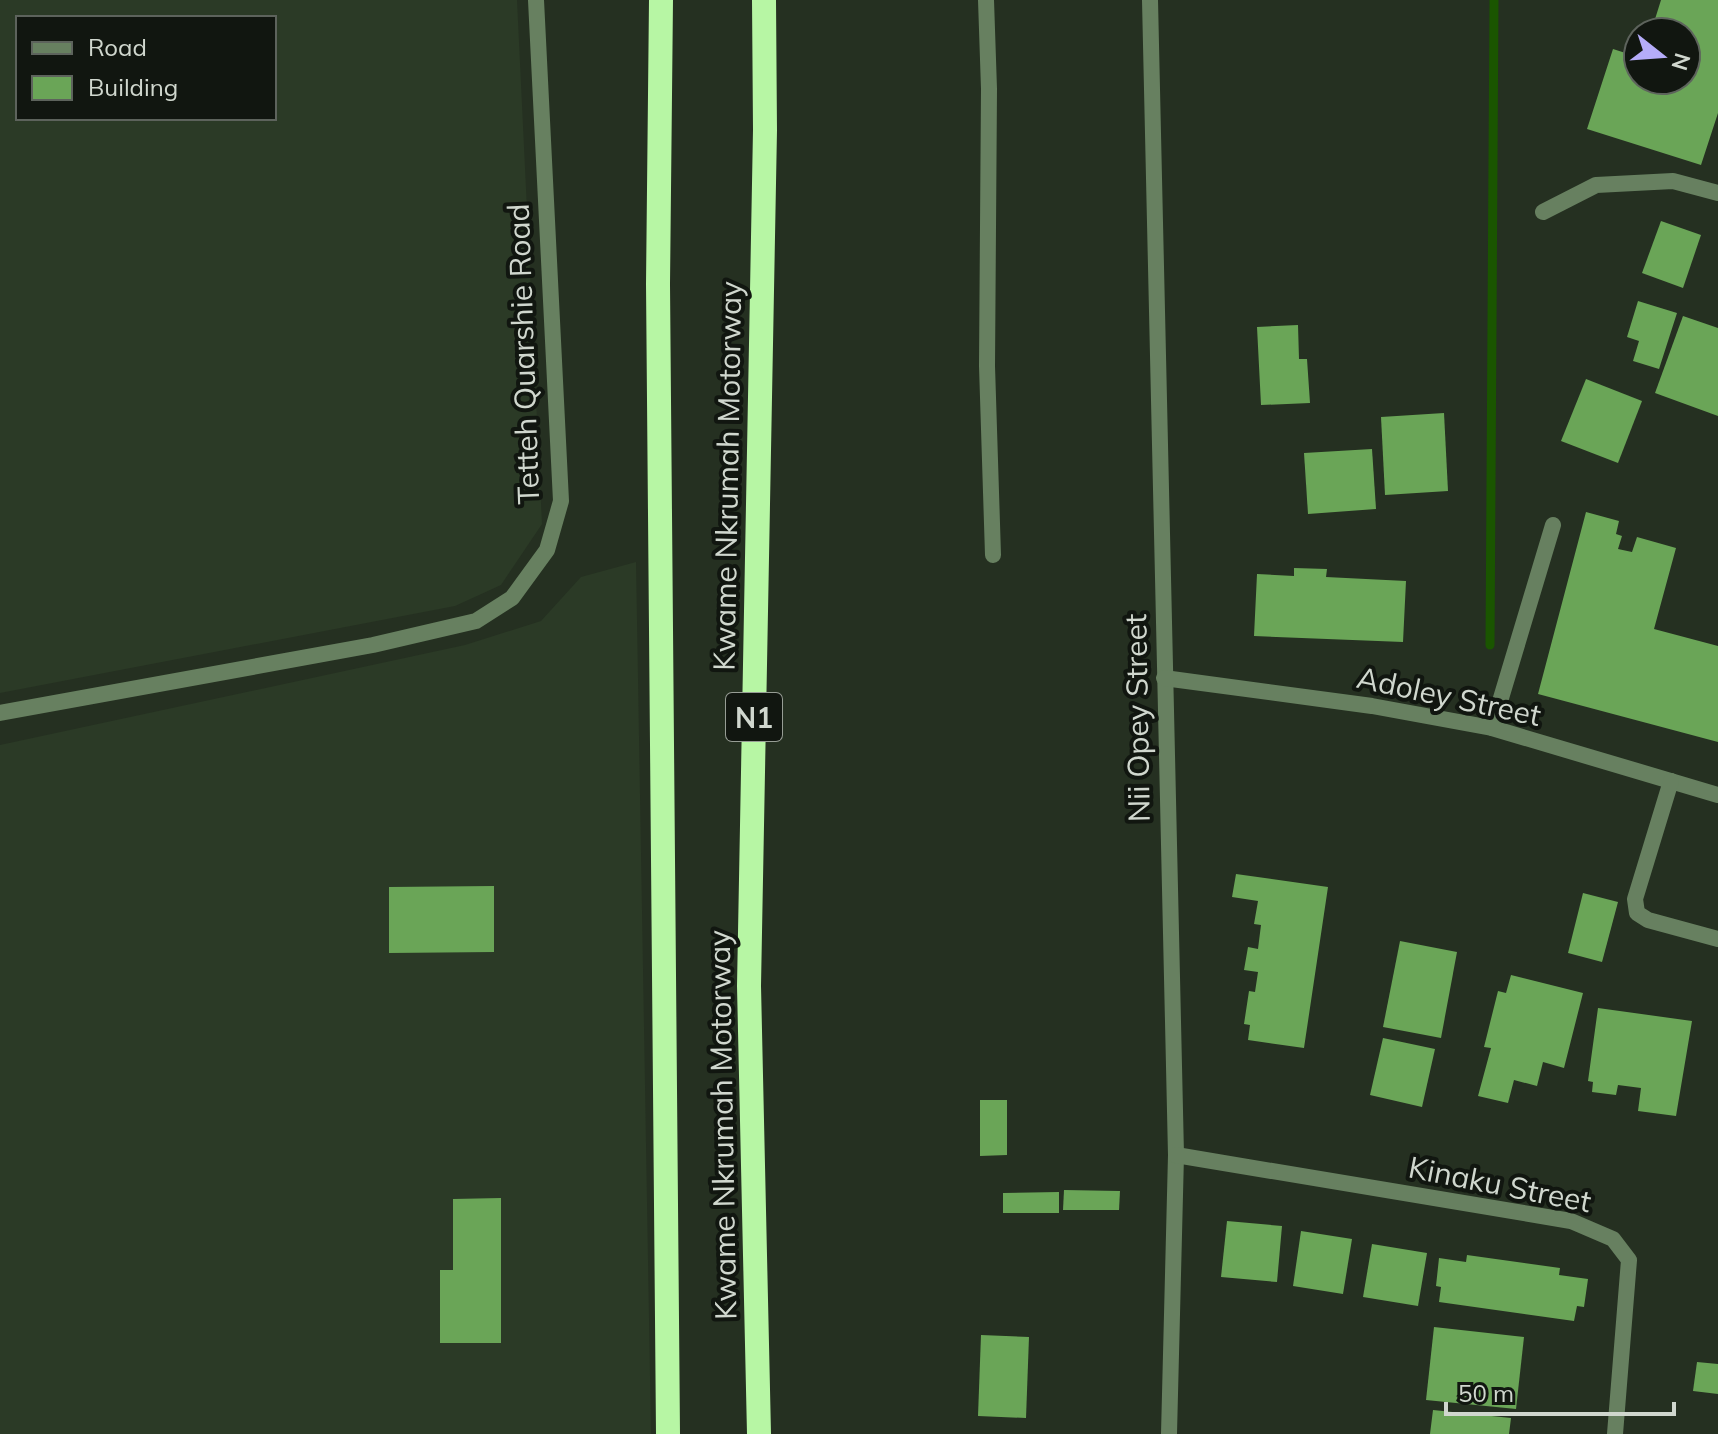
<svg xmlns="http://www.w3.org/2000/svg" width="1718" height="1434" font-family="Mulish,sans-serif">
<rect width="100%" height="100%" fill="#253021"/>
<g fill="#2b3a26" fill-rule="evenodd">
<path d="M0 0H517L542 524 501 585 455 606 0 693ZM18 18H274V118H18Z"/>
<polygon points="636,562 651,1434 0,1434 0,745 465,645 541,621 581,577"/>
</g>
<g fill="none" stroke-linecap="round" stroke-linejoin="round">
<polyline stroke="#1a5500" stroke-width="9" points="1490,645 1494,0"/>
</g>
<g fill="#6aa557">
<polygon points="1661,0 1718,0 1718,113 1701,165 1587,129 1613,49 1638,57 1638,80 1686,80 1686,32 1651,32"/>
<polygon points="1661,221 1701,235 1683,288 1642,273"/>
<polygon points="1638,301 1677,313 1659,369 1633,361 1639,341 1627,337"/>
<polygon points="1683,316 1718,328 1718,416 1655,393"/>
<polygon points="1298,325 1299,359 1307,359 1310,403 1261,405 1257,327"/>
<polygon points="1586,379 1642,401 1618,463 1561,441"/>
<polygon points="1444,413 1448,491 1385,495 1381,417"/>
<polygon points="1372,449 1376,509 1308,514 1304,453"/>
<polygon points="1586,512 1619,521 1616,534 1622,536 1618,549 1632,552 1637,537 1676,548 1654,629 1718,646 1718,742 1538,694"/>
<polygon points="1294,568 1327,569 1326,577 1406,581 1403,642 1254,636 1257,574 1294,576"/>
<polygon points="1236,874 1328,887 1304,1048 1248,1040 1250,1025 1244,1024 1249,991 1255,992 1258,972 1244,970 1248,947 1258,949 1261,925 1254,924 1258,901 1232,897"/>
<polygon points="494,886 494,952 389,953 389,887"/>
<polygon points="1583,893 1618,902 1602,962 1568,953"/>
<polygon points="1400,941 1457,952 1441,1038 1383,1027"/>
<polygon points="1511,975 1583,993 1564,1068 1543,1062 1537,1086 1514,1080 1508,1103 1478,1096 1491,1048 1484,1047 1498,991 1506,993"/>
<polygon points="1598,1008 1692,1021 1676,1116 1638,1111 1641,1088 1618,1085 1616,1095 1592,1092 1593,1082 1588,1081"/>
<polygon points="1383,1038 1435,1049 1422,1107 1370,1095"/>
<polygon points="980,1100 1007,1100 1007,1155 980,1156"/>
<polygon points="1064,1190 1120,1191 1119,1210 1063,1210"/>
<polygon points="1059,1192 1059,1213 1003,1213 1003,1193"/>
<polygon points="501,1198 501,1343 440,1343 440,1270 453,1270 453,1199"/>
<polygon points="1227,1221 1282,1226 1277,1282 1221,1277"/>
<polygon points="1301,1231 1352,1239 1343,1294 1293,1286"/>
<polygon points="1372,1244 1427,1253 1418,1306 1363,1297"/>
<polygon points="1467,1255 1560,1268 1559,1275 1588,1279 1584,1307 1577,1306 1574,1321 1439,1302 1441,1287 1436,1286 1439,1258 1466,1262"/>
<polygon points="1434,1327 1524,1337 1516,1409 1426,1400"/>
<polygon points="981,1335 1029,1337 1026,1418 978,1416"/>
<polygon points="1697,1362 1718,1364 1718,1394 1693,1391"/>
<polygon points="1433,1410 1511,1418 1509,1434 1430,1434"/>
</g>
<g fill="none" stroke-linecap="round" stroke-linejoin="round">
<g stroke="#678060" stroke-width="16">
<polyline points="986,0 989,89 987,366 993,555"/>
<polyline points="1492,728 1553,525"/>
</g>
<g stroke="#678060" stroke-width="16">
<polyline points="1150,0 1176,1155 1169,1434"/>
<polyline points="1543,212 1596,185 1673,181 1718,193"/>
<polyline points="1164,678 1372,706 1492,728 1718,795"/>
<polyline points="0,713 373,645 476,621 512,598 547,550 561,501 536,0"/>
<polyline points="1671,781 1635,899 1637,913 1648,920 1718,939"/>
<polyline points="1176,1155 1571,1221 1613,1239 1629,1260 1615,1434"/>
</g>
<g stroke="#b7f6a4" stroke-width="24">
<polyline points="661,0 658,284 668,1434"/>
<polyline points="759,1434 749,986 765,130 764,0"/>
</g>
</g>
<g text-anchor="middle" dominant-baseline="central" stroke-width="8" stroke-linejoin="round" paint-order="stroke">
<rect fill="#111610" stroke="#979d95" stroke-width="2" x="726" y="693" width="56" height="48" rx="6"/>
<g font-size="28" font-weight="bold" fill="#d0d7ce">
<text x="754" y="717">N1</text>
</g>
<g font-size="30" fill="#d0d7ce" stroke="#111610">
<text transform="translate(523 354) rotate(-92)">Tetteh Quarshie Road</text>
<text transform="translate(727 476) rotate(-89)">Kwame Nkrumah Motorway</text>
<text transform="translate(1449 696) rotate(12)">Adoley Street</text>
<text transform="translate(1137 718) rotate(-91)">Nii Opey Street</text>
<text transform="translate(722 1125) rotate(-91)">Kwame Nkrumah Motorway</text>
<text transform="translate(1500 1184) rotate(11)">Kinaku Street</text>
</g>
</g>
<rect x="16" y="16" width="260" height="104" fill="#111610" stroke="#5d635c" stroke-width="2"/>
<rect x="32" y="42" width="40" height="12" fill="#678060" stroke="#5d635c" stroke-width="2"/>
<text x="88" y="56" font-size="24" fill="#d0d7ce">Road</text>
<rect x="32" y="76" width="40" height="24" fill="#6aa557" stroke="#5d635c" stroke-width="2"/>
<text x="88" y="96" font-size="24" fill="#d0d7ce">Building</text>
<g transform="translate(1662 56) rotate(107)"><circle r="38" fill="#111610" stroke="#5d635c" stroke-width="2"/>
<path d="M0-6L14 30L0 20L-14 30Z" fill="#b5acf9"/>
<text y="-12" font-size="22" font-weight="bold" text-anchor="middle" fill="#d0d7ce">N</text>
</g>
<path d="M1446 1402v12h228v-12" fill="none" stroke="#d0d7ce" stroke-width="4"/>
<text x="1458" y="1402" font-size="24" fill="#d0d7ce" stroke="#111610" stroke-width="6" paint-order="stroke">50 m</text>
</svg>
